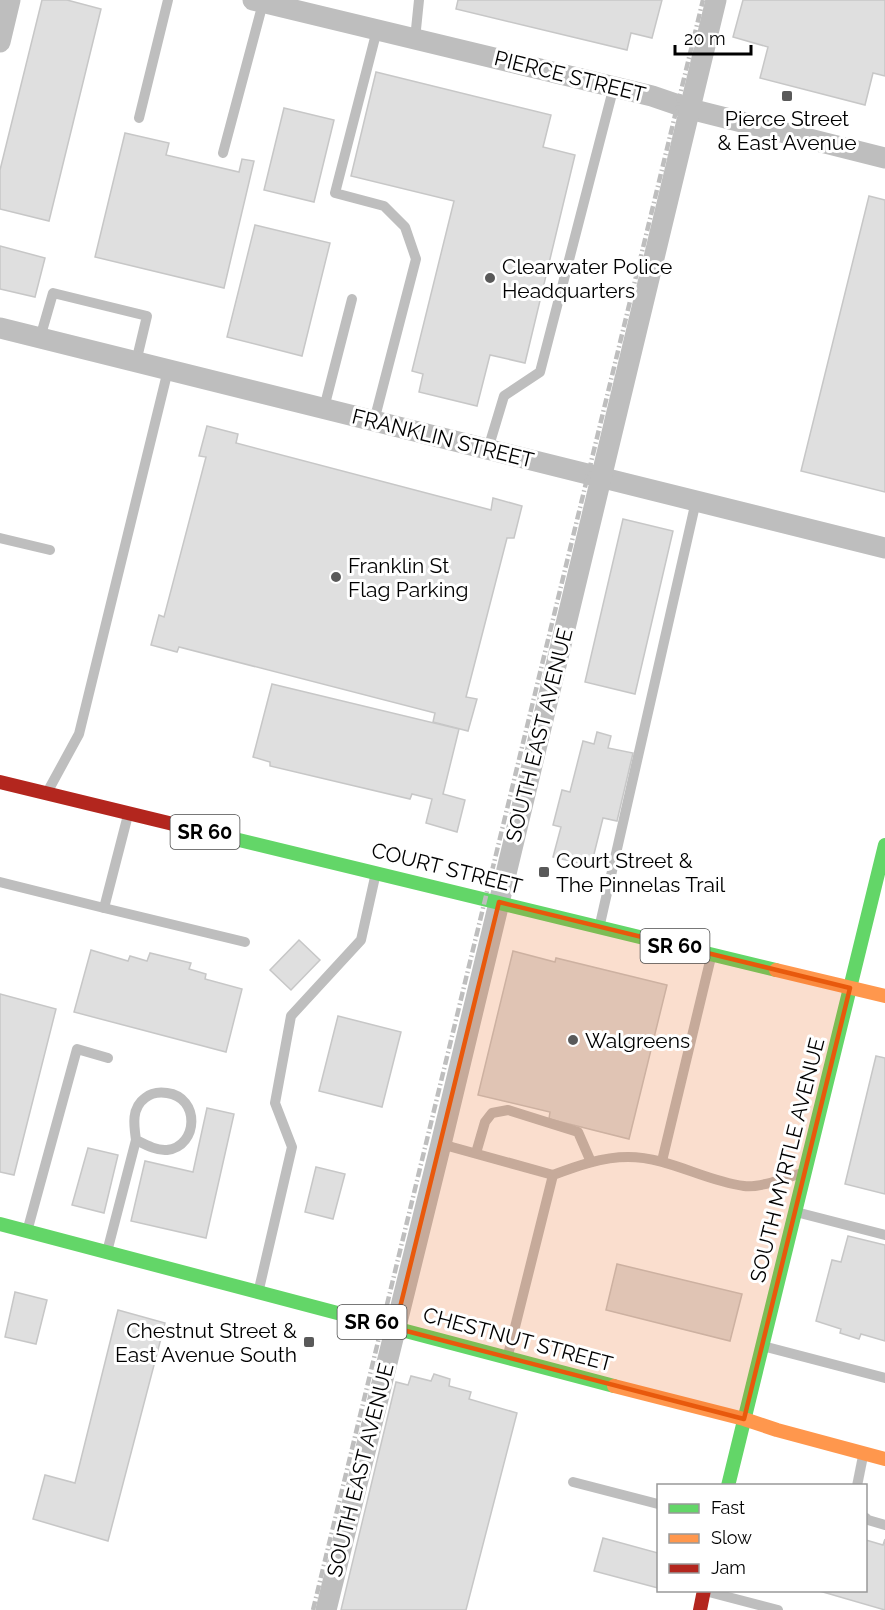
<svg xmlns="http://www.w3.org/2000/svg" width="885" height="1610" font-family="Raleway,sans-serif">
<rect width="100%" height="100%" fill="#fff"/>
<g fill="#dfdfdf" stroke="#c7c7c7" stroke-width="1.5">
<polygon points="42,0 67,0 101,9 49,221 0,209 0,170"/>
<polygon points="458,0 662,0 652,38 631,33 627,50 456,9"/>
<polygon points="743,0 885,0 885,76 873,73 865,105 760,78 768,47 733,37"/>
<polygon points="376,72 551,115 543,147 575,155 525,363 490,355 477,406 419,392 423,374 412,371 454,201 351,176"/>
<polygon points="284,108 334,120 314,202 264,190"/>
<polygon points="125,133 169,143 166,155 239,172 242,159 254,161 224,288 95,257"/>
<polygon points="869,196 885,200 885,492 801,471"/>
<polygon points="255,225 330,243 302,356 227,337"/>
<polygon points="0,246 45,258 35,297 0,289"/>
<polygon points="207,426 238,434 236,443 491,510 493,498 522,506 514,538 507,538 466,697 477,699 468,731 433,722 435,713 179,647 177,652 151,645 159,615 164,617 206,457 199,456"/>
<polygon points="623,519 673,531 635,694 585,682"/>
<polygon points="272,684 459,729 443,794 465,800 457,832 426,823 432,799 412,794 410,799 270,766 270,762 253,757"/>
<polygon points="597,732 611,736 608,748 633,753 617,821 603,818 591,866 553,857 561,827 553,825 562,790 570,792 583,741 594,744"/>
<polygon points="299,940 320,960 291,990 270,970"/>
<polygon points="91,950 128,961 130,956 147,961 150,953 191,963 189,969 206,974 205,979 242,989 226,1052 74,1012"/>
<polygon points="513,951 555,962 556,958 667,985 629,1139 549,1119 550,1112 478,1095"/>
<polygon points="0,994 56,1009 14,1175 0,1172"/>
<polygon points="338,1016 401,1032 382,1107 319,1091"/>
<polygon points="876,1056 885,1058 885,1194 845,1184"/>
<polygon points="207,1108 234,1114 206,1238 131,1221 145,1161 193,1172"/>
<polygon points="88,1148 118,1155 104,1213 72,1205"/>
<polygon points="316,1167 345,1174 333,1219 305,1212"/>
<polygon points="848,1236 885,1245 885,1341 861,1334 859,1339 840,1333 841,1329 816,1321 832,1260 841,1262"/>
<polygon points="617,1264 742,1294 730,1341 606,1310"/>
<polygon points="15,1292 47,1300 36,1344 5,1337"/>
<polygon points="118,1310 165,1323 108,1541 33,1519 45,1475 75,1483"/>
<polygon points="434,1374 450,1379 449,1386 471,1392 469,1399 517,1413 466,1610 341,1610 396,1382 408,1385 411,1376 431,1381"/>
<polygon points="603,1538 658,1553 658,1588 594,1571"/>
<polygon points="885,1539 885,1610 816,1590 866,1590 866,1540 883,1545"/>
</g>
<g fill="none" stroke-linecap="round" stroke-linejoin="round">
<g stroke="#bebebe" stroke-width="10">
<polyline points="415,39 419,0"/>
<polyline points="139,118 168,0"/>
<polyline points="223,153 263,3"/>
<polyline points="40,338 53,293 147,316 136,362"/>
<polyline points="324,408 352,299"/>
<polyline points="374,421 416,259 405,227 384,206 335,193 377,30"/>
<polyline points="488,449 504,396 540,372 614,86"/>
<polyline points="0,538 50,550"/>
<polyline points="49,789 79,734 168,370"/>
<polyline points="0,882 104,908 128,815"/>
<polyline points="104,908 245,942"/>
<polyline points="600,924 696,501"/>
<polyline points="441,1144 553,1175"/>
<polyline points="476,1153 485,1122 492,1113 508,1110 578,1132 591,1162"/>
<polyline points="662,1161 711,957"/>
<polyline points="796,1212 885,1235"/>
<polyline points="28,1228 77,1049 108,1058"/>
<path d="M108 1248 136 1140C134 1126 131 1108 145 1098 151 1093 160 1092 167 1093 200 1097 199 1146 167 1150 157 1151 146 1145 136 1140"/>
<polyline points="259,1289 292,1147 275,1103 291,1016 361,940 375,877"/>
<polyline points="763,1346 885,1378"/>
<path d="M508 1355 553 1175C577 1166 602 1157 628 1157 669 1157 704 1181 744 1186 760 1188 785 1178 802 1173"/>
<polyline points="573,1482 658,1504"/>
<polyline points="857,1486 863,1456"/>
<polyline points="866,1518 868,1520 885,1525"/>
<polyline points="705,1591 778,1610"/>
</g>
<g stroke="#bebebe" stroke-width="21">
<polyline points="253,0 652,96 690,109 885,158"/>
<polyline points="0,42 10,0"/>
<polyline points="0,328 885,548"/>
<polyline points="326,1610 441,1144 716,0"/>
</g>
<g stroke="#63d668" stroke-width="14">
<polyline points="173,824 776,970"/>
<polyline points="0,1224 614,1386"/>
<polyline points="728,1486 885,845"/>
</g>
<g stroke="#ff974d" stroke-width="14">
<polyline points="776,970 885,996"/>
<polyline points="614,1386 744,1419 777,1430 885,1459"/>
</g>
<g stroke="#b3261e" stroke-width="14">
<polyline points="0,782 173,824"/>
<polyline points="700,1610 704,1590"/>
</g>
<polyline stroke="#bebebe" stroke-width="4.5" stroke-dasharray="9 3 1.5 3" stroke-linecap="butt" points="313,1610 703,0"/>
</g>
<path fill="#e8590c" fill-opacity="0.2" stroke="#e8590c" stroke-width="4.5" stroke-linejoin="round" d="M499 902 850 988 744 1419 395 1328Z"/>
<g fill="#595959" stroke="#fff" stroke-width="2">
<rect x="781" y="90" width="12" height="12" rx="3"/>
<circle cx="490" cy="278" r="6"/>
<circle cx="336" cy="577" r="6"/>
<rect x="538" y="866" width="12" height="12" rx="3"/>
<circle cx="573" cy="1040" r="6"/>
<rect x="303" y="1336" width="12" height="12" rx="3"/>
</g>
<g text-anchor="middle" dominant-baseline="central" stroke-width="6" stroke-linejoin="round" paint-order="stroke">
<g fill="#fff" stroke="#4c4c4c" stroke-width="1.5">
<rect x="170.5" y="815" width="69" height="34" rx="4.5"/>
<rect x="640.5" y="929" width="69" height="34" rx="4.5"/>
<rect x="337.5" y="1305" width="69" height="34" rx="4.5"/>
</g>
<g font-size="20" font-weight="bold" fill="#000">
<text x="205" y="832">SR 60</text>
<text x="675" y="946">SR 60</text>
<text x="372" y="1322">SR 60</text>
</g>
<g font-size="21" fill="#000" stroke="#fff">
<text transform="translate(570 76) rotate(14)">PIERCE STREET</text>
<text transform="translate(443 438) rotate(14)">FRANKLIN STREET</text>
<text transform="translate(539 735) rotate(-76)">SOUTH EAST AVENUE</text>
<text transform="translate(447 868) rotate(14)">COURT STREET</text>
<text transform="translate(787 1160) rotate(-76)">SOUTH MYRTLE AVENUE</text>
<text transform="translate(518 1339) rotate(15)">CHESTNUT STREET</text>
<text transform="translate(360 1470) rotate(-76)">SOUTH EAST AVENUE</text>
</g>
<g font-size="21" fill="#000" stroke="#fff" text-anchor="start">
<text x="787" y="118" text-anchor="middle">Pierce Street<tspan x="787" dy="24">&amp; East Avenue</tspan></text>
<text x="502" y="266">Clearwater Police<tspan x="502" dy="24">Headquarters</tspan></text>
<text x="348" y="565">Franklin St<tspan x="348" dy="24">Flag Parking</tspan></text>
<text x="556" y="860">Court Street &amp;<tspan x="556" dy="24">The Pinnelas Trail</tspan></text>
<text x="585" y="1040">Walgreens</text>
<text x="297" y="1330" text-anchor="end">Chestnut Street &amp;<tspan x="297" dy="24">East Avenue South</tspan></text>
</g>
</g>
<rect x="657" y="1484" width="210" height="108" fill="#ffffff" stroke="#999999" stroke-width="1.5"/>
<rect x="669" y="1504" width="30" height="9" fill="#63d668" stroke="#999999" stroke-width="1.5"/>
<text x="711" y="1514" font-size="18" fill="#000000">Fast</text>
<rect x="669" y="1534" width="30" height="9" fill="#ff974d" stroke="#999999" stroke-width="1.5"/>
<text x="711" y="1544" font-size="18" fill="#000000">Slow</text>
<rect x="669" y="1564" width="30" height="9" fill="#b3261e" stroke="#999999" stroke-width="1.5"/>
<text x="711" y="1574" font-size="18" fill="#000000">Jam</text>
<path d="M675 45v9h76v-9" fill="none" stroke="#000000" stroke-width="3"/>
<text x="684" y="45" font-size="18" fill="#000000" stroke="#ffffff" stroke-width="4.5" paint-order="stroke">20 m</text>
</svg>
